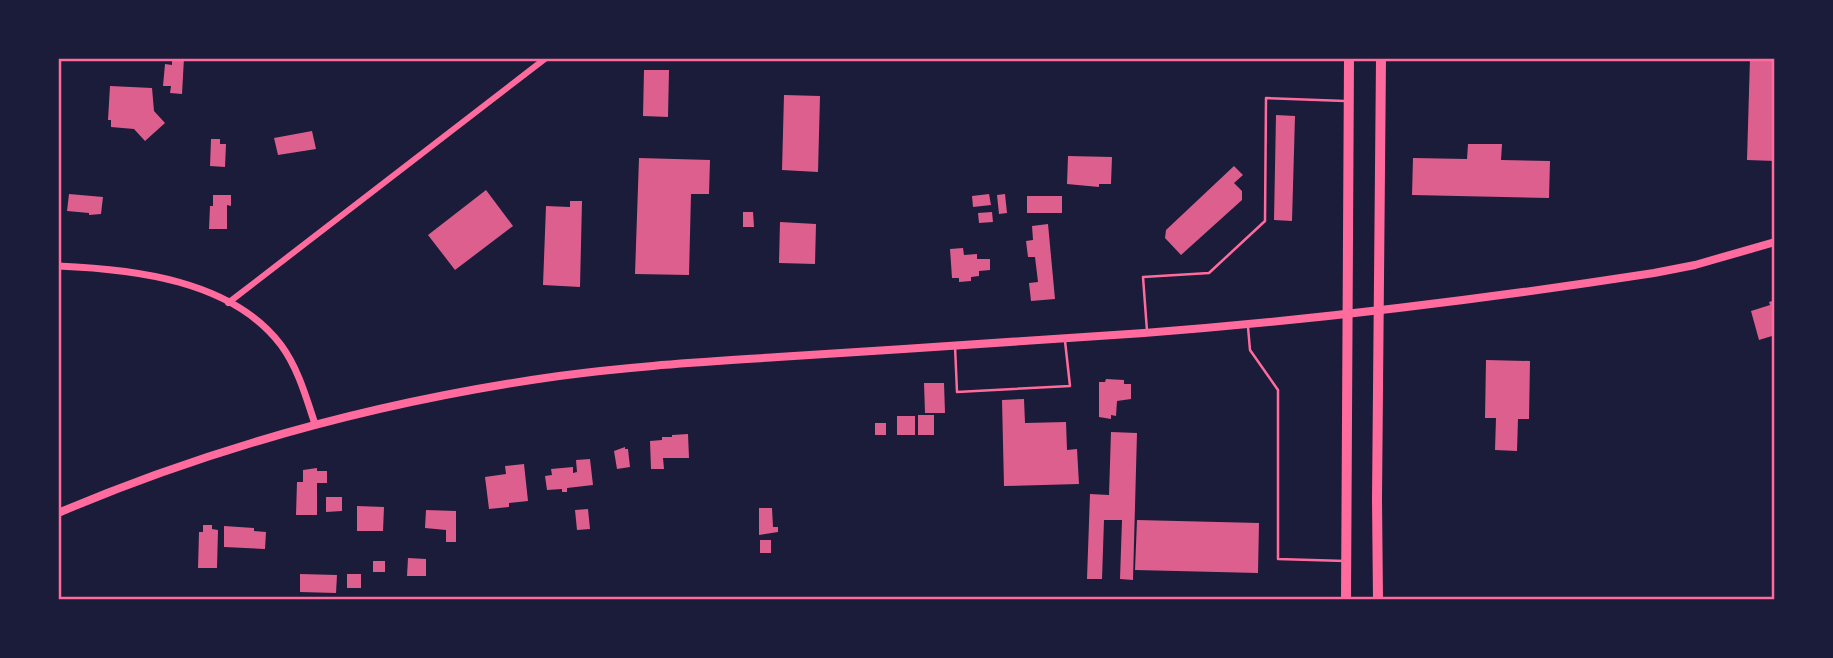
<svg xmlns="http://www.w3.org/2000/svg" width="1833" height="658" font-family="'PT Sans',sans-serif">
<rect width="100%" height="100%" fill="#1b1b3a"/>
<g fill="#dd5f8e">
<polygon points="172,58 184,58 182,94 170,93 171,86 163,86 165,64 172,65"/>
<polygon points="1750,58 1775,58 1775,161 1747,160"/>
<polygon points="644,70 669,70 668,117 643,116"/>
<polygon points="110,86 152,88 154,111 165,123 145,141 134,129 111,127 111,120 108,120"/>
<polygon points="784,95 820,96 818,172 782,170"/>
<polygon points="1276,115 1295,116 1292,221 1274,220"/>
<polygon points="312,131 316,149 278,155 274,138"/>
<polygon points="211,139 220,139 220,144 226,144 225,167 210,166"/>
<polygon points="1468,144 1502,144 1501,160 1550,161 1549,198 1412,195 1413,158 1467,159"/>
<polygon points="1068,156 1112,157 1111,184 1099,184 1099,187 1067,184"/>
<polygon points="639,158 710,160 709,194 691,194 689,275 635,274"/>
<polygon points="1234,166 1243,175 1234,183 1242,191 1242,200 1181,255 1165,238 1166,230"/>
<polygon points="486,190 513,226 455,270 428,235"/>
<polygon points="69,194 103,197 101,214 89,215 89,213 67,211"/>
<polygon points="989,194 991,205 973,207 972,196"/>
<polygon points="1005,194 1007,213 999,214 997,195"/>
<polygon points="213,195 231,195 231,206 227,205 227,229 209,229 210,206 213,206"/>
<rect x="1027" y="196" width="35" height="17"/>
<polygon points="570,201 582,201 580,287 543,285 546,206 570,207"/>
<polygon points="743,212 753,212 754,227 743,227"/>
<polygon points="992,212 993,222 979,223 978,213"/>
<polygon points="780,222 816,224 815,264 779,263"/>
<polygon points="1048,224 1055,299 1031,301 1029,283 1038,282 1035,257 1028,257 1026,241 1033,240 1032,226"/>
<polygon points="963,248 964,255 977,254 977,259 990,259 990,270 979,271 979,276 971,277 971,281 959,282 959,278 952,278 950,249"/>
<polygon points="1775,300 1775,340 1773,341 1772,336 1759,340 1751,311 1770,305 1769,302"/>
<polygon points="1486,360 1530,361 1529,419 1518,419 1517,451 1495,450 1496,418 1485,418"/>
<polygon points="1106,379 1124,380 1124,384 1131,384 1131,399 1117,401 1116,416 1111,415 1111,419 1099,417 1099,382 1105,382"/>
<polygon points="924,383 944,383 945,413 925,413"/>
<polygon points="1024,399 1025,423 1066,422 1067,450 1077,449 1079,484 1004,486 1002,400"/>
<rect x="918" y="415" width="16" height="20"/>
<rect x="897" y="416" width="18" height="19"/>
<rect x="875" y="423" width="11" height="12"/>
<polygon points="1111,432 1137,433 1133,580 1120,579 1122,520 1104,520 1102,579 1087,579 1090,494 1109,495"/>
<polygon points="688,434 689,458 663,458 664,469 651,469 650,441 662,440 662,437 672,437 672,435"/>
<polygon points="625,447 625,449 628,449 630,467 617,469 614,451"/>
<polygon points="590,459 593,485 567,488 567,492 562,492 562,489 547,490 545,476 552,475 551,469 573,467 573,473 577,472 576,460"/>
<polygon points="524,464 528,501 509,503 509,507 489,509 485,477 506,474 505,466"/>
<polygon points="317,468 317,471 327,471 327,483 317,483 317,515 296,515 297,482 303,482 303,470"/>
<polygon points="326,497 342,497 342,511 326,512"/>
<polygon points="357,506 384,507 383,531 357,531"/>
<polygon points="759,508 772,508 773,527 778,527 778,532 759,535"/>
<polygon points="588,509 590,529 577,530 575,510"/>
<polygon points="426,510 456,511 456,542 446,542 446,530 425,528"/>
<polygon points="1137,520 1259,523 1258,573 1135,570"/>
<polygon points="203,525 212,525 212,529 218,530 217,568 198,568 199,532 203,532"/>
<polygon points="224,526 254,528 254,531 266,532 265,549 224,547"/>
<rect x="760" y="540" width="11" height="13"/>
<polygon points="408,558 426,559 426,576 407,576"/>
<rect x="373" y="561" width="12" height="11"/>
<polygon points="300,574 337,575 336,593 300,592"/>
<rect x="347" y="574" width="14" height="14"/>
</g>
<g fill="none" stroke-linecap="round" stroke-linejoin="round">
<g stroke="#ff6b9d" stroke-width="2.5">
<polyline points="1248,327 1250,350 1278,390 1278,559 1345,561"/>
<polyline points="1147,331 1143,277 1209,273 1265,221 1266,98 1345,101"/>
<polyline points="955,346 957,392 1070,386 1065,341"/>
</g>
<polyline stroke="#ff6b9d" stroke-width="6" points="228,303 546,58"/>
<path stroke="#ff6b9d" stroke-width="7" d="M58 266C133 269 232 280 281 345 298 368 306 397 315 424"/>
<path stroke="#ff6b9d" stroke-width="8" d="M58 513C218 445 387 400 559 376 632 366 705 362 778 357 900 349 1022 342 1144 333 1315 320 1485 299 1654 273L1695 265 1775 242"/>
<g stroke="#ff6b9d" stroke-width="10">
<polyline points="1346,600 1349,58"/>
<polyline points="1378,600 1377,499 1381,58"/>
</g>
</g>
<rect width="1833" height="658" fill="none" stroke="#1b1b3a" stroke-width="119"/>
<rect x="60" y="60" width="1713" height="538" fill="none" stroke="#ff6b9d" stroke-width="2.5"/>
</svg>
